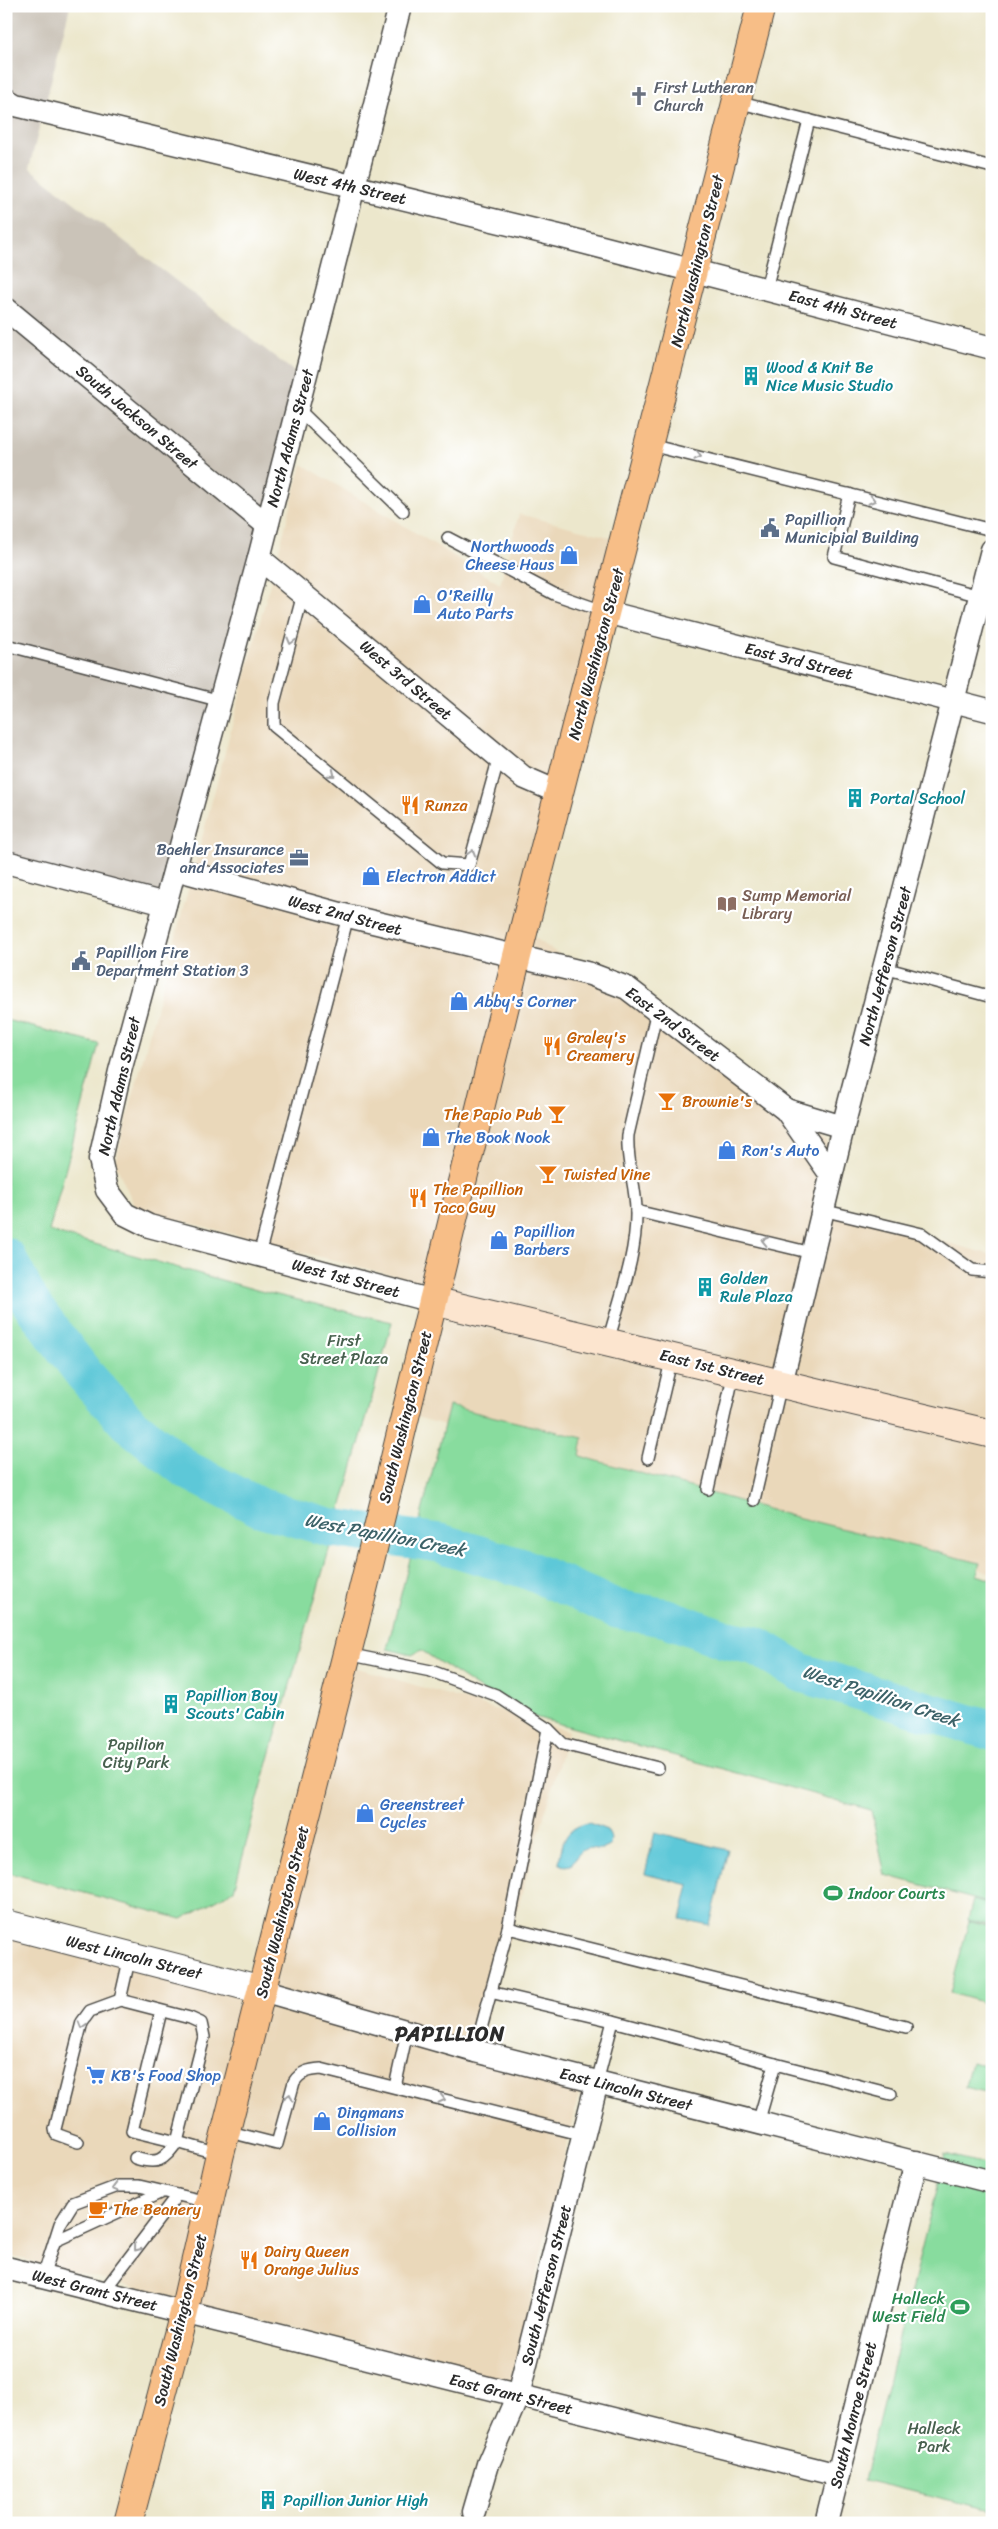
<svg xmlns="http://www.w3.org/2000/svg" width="998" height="2529" font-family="Sriracha,sans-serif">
<rect width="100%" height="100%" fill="#fff"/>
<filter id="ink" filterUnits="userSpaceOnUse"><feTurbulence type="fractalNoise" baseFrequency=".02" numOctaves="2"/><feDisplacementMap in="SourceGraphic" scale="10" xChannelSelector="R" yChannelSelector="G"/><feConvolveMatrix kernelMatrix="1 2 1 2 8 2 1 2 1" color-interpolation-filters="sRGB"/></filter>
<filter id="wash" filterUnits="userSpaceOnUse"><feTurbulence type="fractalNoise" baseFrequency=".0096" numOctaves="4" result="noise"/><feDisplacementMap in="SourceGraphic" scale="20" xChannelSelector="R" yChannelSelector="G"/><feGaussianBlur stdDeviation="1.12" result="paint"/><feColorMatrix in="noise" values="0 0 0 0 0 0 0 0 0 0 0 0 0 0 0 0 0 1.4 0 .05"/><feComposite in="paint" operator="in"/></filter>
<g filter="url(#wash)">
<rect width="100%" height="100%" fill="#ece7cc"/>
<g fill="#ead8ba">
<polygon points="302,464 500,584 519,514 625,541 518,926 828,1142 817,1207 992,1255 992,1573 397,1412 430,1285 136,1209 115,1163"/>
<polygon points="351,1666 568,1731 474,2062 580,2089 511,2382 6,2255 6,1915 273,1982"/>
</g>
<polygon fill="#cac3b8" points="6,6 70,6 29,168 305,380 165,904 6,862"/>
<g fill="#88dc9e" stroke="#5a8464">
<path d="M6 1020 99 1044 49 1231 260 1291 392 1322C343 1513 282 1700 234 1890L182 1919 6 1872Z"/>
<polygon points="449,1406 583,1438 580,1456 792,1516 980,1563 977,1575 992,1580 992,1904 885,1875 871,1810 513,1711 421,1650 412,1655 387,1649"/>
<polygon points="973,1900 992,1905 992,1926 968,1920"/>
<polygon points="969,1921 992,1928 992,2005 950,1993"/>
<polygon points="971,2062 992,2067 992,2094 965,2087"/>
<polygon points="945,2154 992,2166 992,2510 864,2480"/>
</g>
<g fill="#5dc8d8" stroke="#447a82">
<path d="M589 1823 607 1830 611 1838 610 1845C593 1858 589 1834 571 1865L564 1866 559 1863C562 1841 566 1827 589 1823Z"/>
<polygon points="655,1832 728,1850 710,1925 681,1919 689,1885 645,1874"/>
</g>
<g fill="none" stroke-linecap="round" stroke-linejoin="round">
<polyline stroke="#5dc8d8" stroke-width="39" points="6,1257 30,1302 84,1374 127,1422 187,1470 259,1507 332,1528 440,1543 526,1569 617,1609 667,1618 724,1639 757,1646 802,1673 992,1731"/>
</g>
</g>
<g filter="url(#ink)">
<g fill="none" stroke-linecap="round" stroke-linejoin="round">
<g stroke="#484743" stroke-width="14">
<g id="service">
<polyline points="737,102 992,167"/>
<polyline points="766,289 809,120"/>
<polyline points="298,409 403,511"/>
<polyline points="650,445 992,530"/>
<polyline points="849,494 834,557 980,596"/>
<polyline points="448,538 554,594 606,612"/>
<polyline points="303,594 274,703 274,726 442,863 469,865 499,757"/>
<polyline points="6,645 221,701"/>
<polyline points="884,968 992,997"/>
<polyline points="822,1210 922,1234 972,1270 992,1272"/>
<polyline points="636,1211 812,1253"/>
<polyline points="259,1255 348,916"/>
<path d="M608 1342C619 1300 637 1255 636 1211 636 1185 626 1161 628 1135L657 1010"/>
<polyline points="648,1458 672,1357"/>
<polyline points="708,1489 734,1372"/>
<polyline points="754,1500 781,1384"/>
<polyline points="347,1654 431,1671 496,1695 548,1729 563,1744 658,1768"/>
<polyline points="508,1928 906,2027"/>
<polyline points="130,1956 120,2000 190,2018 201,2023 204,2037 177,2142 132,2131 161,2011"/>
<polyline points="490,1992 613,2021 597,2082"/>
<polyline points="613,2021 775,2064 758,2123"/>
<polyline points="475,2051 508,1928 548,1729"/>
<polyline points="775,2064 891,2094"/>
<polyline points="395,2087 407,2032"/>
<path d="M226 2131 277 2144 294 2082C301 2071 310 2070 321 2069L584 2135"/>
<polyline points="78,2142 56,2134 55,2129 82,2022 90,2011 120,2000"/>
<path d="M135 2158C158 2165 163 2161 177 2142L219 2154"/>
<polyline points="55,2241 162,2192"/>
<polyline points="43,2277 60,2224 73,2203 118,2186 139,2186 208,2202"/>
<polyline points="103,2292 177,2195"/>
</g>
</g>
<g stroke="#484743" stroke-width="25">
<g id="minor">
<polyline points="400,6 259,558 120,1071 100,1159 107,1190 125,1214 149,1226 433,1301"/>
<polyline points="6,99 16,105 559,236 992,348"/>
<polyline points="6,309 267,525"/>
<polyline points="259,558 523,777 560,793"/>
<polyline points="606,612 992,711"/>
<polyline points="6,862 165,904"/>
<polyline points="175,869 348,916 590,974 627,988 786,1110 831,1175"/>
<polyline points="786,1110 843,1127"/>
<polyline points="781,1384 843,1127 992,550"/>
<polyline points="262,1990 475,2051 992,2182"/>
<polyline points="6,2268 838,2475"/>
<polyline points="474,2512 488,2464 518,2395 597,2082"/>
<polyline points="826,2523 916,2162"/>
</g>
</g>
<g stroke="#484743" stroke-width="30">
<polyline id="tertiary" points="6,1924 262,1990"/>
</g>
<g stroke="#484743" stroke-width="30">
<polyline id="secondary" points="433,1301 992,1434"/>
</g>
<g stroke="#484743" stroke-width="30">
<polyline id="primary" points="128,2523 184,2312 220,2154 359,1606 517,956 761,6"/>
</g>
<use href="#service" stroke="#fff" stroke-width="11"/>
<use href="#minor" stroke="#fff" stroke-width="22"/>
<use href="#tertiary" stroke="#fff" stroke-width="28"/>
<use href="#secondary" stroke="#fce5cf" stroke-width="28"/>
<use href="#primary" stroke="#f7be87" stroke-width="28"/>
</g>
<defs><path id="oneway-chevron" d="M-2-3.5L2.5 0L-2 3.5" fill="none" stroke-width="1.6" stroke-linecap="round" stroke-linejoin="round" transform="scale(1.25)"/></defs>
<g stroke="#a0a0a0">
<use href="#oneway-chevron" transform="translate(698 456) rotate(14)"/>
<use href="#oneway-chevron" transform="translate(872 500) rotate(14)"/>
<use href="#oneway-chevron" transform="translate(291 641) rotate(105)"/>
<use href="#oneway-chevron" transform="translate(332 774) rotate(39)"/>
<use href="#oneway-chevron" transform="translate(472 853) rotate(-74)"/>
<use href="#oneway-chevron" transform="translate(765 1241) rotate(-167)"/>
<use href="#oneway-chevron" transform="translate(82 2025) rotate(106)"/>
<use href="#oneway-chevron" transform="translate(289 2097) rotate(-74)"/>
<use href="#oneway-chevron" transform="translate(442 2099) rotate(14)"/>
<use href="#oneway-chevron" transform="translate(115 2188) rotate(165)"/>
<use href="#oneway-chevron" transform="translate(137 2248) rotate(128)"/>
</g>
</g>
<defs>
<g id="church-bare" transform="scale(1.5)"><path d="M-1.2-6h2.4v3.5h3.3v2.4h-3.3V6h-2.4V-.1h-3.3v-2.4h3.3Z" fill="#6b7280" stroke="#fff" stroke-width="2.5" paint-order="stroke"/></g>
<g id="building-bare" transform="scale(1.5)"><path d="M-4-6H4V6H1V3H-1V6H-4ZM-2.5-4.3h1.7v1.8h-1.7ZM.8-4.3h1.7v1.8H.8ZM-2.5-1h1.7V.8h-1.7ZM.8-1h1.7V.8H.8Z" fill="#0f9aa8" stroke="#fff" stroke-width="2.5" paint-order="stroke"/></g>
<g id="civic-bare" transform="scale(1.5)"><path d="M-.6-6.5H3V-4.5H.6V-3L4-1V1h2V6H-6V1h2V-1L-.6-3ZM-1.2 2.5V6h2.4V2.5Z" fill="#5c6f8a" stroke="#fff" stroke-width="2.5" paint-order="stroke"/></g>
<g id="shop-bare" transform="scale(1.5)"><path d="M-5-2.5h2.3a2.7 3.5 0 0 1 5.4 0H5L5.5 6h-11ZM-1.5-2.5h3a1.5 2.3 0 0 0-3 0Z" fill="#3f7fe0" stroke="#fff" stroke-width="2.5" paint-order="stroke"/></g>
<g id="restaurant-bare" transform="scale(1.5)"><path d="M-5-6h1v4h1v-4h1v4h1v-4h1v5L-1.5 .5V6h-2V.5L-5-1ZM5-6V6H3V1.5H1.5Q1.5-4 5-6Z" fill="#e8710a" stroke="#fff" stroke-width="2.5" paint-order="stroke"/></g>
<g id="office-bare" transform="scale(1.5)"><path d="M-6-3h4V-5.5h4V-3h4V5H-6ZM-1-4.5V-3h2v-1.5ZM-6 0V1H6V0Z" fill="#5c6f8a" stroke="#fff" stroke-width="2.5" paint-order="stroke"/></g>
<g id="library-bare" transform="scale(1.5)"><path d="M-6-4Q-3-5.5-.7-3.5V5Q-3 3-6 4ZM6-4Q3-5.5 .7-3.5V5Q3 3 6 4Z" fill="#8d6e63" stroke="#fff" stroke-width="2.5" paint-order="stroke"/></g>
<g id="bar-bare" transform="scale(1.5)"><path d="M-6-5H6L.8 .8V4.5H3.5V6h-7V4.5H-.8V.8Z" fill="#e8710a" stroke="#fff" stroke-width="2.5" paint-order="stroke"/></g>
<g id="stadium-bare" transform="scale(1.5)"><path d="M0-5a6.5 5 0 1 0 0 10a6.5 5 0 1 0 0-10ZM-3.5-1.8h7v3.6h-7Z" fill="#2e9e5b" stroke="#fff" stroke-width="2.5" paint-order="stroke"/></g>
<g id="supermarket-bare" transform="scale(1.5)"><path d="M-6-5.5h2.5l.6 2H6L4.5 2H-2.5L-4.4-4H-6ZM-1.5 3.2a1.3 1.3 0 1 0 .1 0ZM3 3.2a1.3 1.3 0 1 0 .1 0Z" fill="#3f7fe0" stroke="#fff" stroke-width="2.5" paint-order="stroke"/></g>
<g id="cafe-bare" transform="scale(1.5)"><path d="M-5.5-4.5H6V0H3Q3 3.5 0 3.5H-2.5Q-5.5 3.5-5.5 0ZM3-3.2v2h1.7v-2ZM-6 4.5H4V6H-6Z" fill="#e8710a" stroke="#fff" stroke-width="2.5" paint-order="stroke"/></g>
</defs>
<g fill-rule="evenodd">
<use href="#church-bare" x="639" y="96"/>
<use href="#building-bare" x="751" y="376"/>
<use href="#civic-bare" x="770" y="528"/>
<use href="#shop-bare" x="569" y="555"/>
<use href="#shop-bare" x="422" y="604"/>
<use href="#building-bare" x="855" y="798"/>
<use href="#restaurant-bare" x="410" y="805"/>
<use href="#office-bare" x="299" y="858"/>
<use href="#shop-bare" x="371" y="876"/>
<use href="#library-bare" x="727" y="904"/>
<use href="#civic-bare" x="81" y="961"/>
<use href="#shop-bare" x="459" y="1001"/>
<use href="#restaurant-bare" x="552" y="1046"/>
<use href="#bar-bare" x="667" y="1101"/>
<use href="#bar-bare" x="557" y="1114"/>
<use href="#shop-bare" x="431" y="1137"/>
<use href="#shop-bare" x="727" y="1150"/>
<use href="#bar-bare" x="548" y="1174"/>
<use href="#restaurant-bare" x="418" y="1198"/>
<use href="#shop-bare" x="499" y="1240"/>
<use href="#building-bare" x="705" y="1287"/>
<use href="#building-bare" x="171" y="1704"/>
<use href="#shop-bare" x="365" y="1813"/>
<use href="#stadium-bare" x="833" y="1893"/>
<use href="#supermarket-bare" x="96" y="2075"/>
<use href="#shop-bare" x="322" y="2121"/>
<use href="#cafe-bare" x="98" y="2209"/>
<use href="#restaurant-bare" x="249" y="2260"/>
<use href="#stadium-bare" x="960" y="2307"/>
<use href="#building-bare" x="268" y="2500"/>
</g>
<g text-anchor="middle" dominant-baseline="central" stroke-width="4.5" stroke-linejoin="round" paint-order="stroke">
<g font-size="16" fill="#5b616d" stroke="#fff" text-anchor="start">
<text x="654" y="87">First Lutheran<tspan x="654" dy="18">Church</tspan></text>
</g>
<g font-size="16" fill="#2b2b2b" stroke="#fff">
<text transform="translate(350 186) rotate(13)">West 4th Street</text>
<text transform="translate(697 261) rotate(-76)">North Washington Street</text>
<text transform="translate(843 309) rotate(15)">East 4th Street</text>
<text transform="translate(137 417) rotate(40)">South Jackson Street</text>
<text transform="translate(290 438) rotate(-75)">North Adams Street</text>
<text transform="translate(596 654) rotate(-75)">North Washington Street</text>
<text transform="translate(799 661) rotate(14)">East 3rd Street</text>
<text transform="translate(406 680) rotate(40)">West 3rd Street</text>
<text transform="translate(345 915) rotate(15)">West 2nd Street</text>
<text transform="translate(885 966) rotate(-75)">North Jefferson Street</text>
<text transform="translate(673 1024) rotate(37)">East 2nd Street</text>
<text transform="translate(119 1086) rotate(-77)">North Adams Street</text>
<text transform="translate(346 1278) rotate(15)">West 1st Street</text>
<text transform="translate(712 1367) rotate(14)">East 1st Street</text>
<text transform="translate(405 1417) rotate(-76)">South Washington Street</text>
<text transform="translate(282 1912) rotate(-76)">South Washington Street</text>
<text transform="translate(134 1957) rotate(14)">West Lincoln Street</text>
<text transform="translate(626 2089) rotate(14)">East Lincoln Street</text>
<text transform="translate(546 2285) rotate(-76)">South Jefferson Street</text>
<text transform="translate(95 2290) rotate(14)">West Grant Street</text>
<text transform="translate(180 2320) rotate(-76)">South Washington Street</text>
<text transform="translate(511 2394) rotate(14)">East Grant Street</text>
<text transform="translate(853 2415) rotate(-76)">South Monroe Street</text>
</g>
<g font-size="16" fill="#0d838f" stroke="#fff" text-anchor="start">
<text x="766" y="367">Wood &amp; Knit Be<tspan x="766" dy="18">Nice Music Studio</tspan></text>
<text x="870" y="798">Portal School</text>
<text x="720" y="1278">Golden<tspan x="720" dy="18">Rule Plaza</tspan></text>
<text x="186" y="1695">Papillion Boy<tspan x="186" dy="18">Scouts' Cabin</tspan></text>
<text x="283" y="2500">Papillion Junior High</text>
</g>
<g font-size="16" fill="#4e5e75" stroke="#fff" text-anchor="start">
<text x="785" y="519">Papillion<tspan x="785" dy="18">Municipial Building</tspan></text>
<text x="284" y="849" text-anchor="end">Baehler Insurance<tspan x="284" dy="18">and Associates</tspan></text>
<text x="96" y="952">Papillion Fire<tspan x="96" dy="18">Department Station 3</tspan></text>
</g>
<g font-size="16" fill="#366cbe" stroke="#fff" text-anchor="start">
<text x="554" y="546" text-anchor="end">Northwoods<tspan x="554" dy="18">Cheese Haus</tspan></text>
<text x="437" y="595">O'Reilly<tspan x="437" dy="18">Auto Parts</tspan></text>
<text x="386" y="876">Electron Addict</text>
<text x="474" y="1001">Abby's Corner</text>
<text x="446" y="1137">The Book Nook</text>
<text x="742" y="1150">Ron's Auto</text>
<text x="514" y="1231">Papillion<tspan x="514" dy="18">Barbers</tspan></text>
<text x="380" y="1804">Greenstreet<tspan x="380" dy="18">Cycles</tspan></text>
<text x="111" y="2075">KB's Food Shop</text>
<text x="337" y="2112">Dingmans<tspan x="337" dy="18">Collision</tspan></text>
</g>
<g font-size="16" fill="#c56008" stroke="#fff" text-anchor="start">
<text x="425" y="805">Runza</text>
<text x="567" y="1037">Graley's<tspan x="567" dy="18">Creamery</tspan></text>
<text x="682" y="1101">Brownie's</text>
<text x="542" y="1114" text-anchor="end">The Papio Pub</text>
<text x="563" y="1174">Twisted Vine</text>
<text x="433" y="1189">The Papillion<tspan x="433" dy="18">Taco Guy</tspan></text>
<text x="113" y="2209">The Beanery</text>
<text x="264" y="2251">Dairy Queen<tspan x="264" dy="18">Orange Julius</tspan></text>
</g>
<g font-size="16" fill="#785e54" stroke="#fff" text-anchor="start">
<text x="742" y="895">Sump Memorial<tspan x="742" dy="18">Library</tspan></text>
</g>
<g font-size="16" fill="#47604e" stroke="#fff">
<text x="344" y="1340">First<tspan x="344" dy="18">Street Plaza</tspan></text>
<text x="136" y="1744">Papilion<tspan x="136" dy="18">City Park</tspan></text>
<text x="934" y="2428">Halleck<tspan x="934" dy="18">Park</tspan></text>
</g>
<g font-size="16" fill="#27864d" stroke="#fff" text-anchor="start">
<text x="848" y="1893">Indoor Courts</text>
<text x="945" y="2298" text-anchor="end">Halleck<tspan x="945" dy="18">West Field</tspan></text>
</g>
<g font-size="18" font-style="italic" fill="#3c6268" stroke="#fff">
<text transform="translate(385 1535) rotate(11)">West Papillion Creek</text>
<text transform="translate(881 1696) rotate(18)">West Papillion Creek</text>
</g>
<g font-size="21" font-weight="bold" letter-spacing="1" fill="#2b2b2b" stroke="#fff">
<text x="450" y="2034">PAPILLION</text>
</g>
</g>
<rect width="998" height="2529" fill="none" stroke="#fff" stroke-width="25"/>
</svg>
